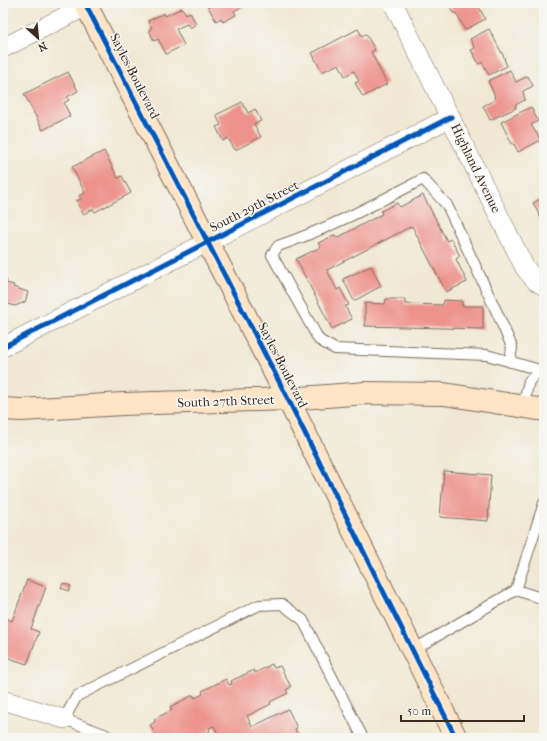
<svg xmlns="http://www.w3.org/2000/svg" width="547" height="741" font-family="'IM FELL French Canon',serif">
<rect width="100%" height="100%" fill="#f6f6f2"/>
<filter id="ink" filterUnits="userSpaceOnUse"><feTurbulence type="fractalNoise" baseFrequency=".025" numOctaves="2"/><feDisplacementMap in="SourceGraphic" scale="8" xChannelSelector="R" yChannelSelector="G"/><feConvolveMatrix kernelMatrix="1 2 1 2 8 2 1 2 1" color-interpolation-filters="sRGB"/></filter>
<filter id="wash" filterUnits="userSpaceOnUse"><feTurbulence type="fractalNoise" baseFrequency=".012" numOctaves="4" result="noise"/><feDisplacementMap in="SourceGraphic" scale="16" xChannelSelector="R" yChannelSelector="G"/><feGaussianBlur stdDeviation="0.9" result="paint"/><feColorMatrix in="noise" values="0 0 0 0 0 0 0 0 0 0 0 0 0 0 0 0 0 1.4 0 .05"/><feComposite in="paint" operator="in"/></filter>
<g filter="url(#wash)">
<rect width="100%" height="100%" fill="#f0e8d3"/>
<g id="blocks">
<g fill="#ed938b">
<polygon points="206,3 242,3 244,6 234,11 236,15 223,22 221,18 216,21"/>
<polygon points="448,3 477,3 485,19 465,30 456,13 453,13"/>
<polygon points="182,8 186,14 190,12 196,24 190,28 187,24 176,29 184,45 166,54 158,39 154,41 149,30 152,28 148,21 164,13 165,16"/>
<polygon points="358,29 362,36 366,34 375,50 371,52 387,84 363,97 355,83 359,81 354,71 345,76 339,64 322,72 312,53"/>
<polygon points="489,29 505,59 504,59 507,66 489,75 482,62 479,64 471,50 475,48 470,39"/>
<polygon points="510,70 516,82 528,76 533,86 523,91 525,100 515,105 516,108 490,120 483,106 495,100 494,96 495,96 488,81"/>
<polygon points="68,72 78,91 67,97 69,100 64,103 70,116 43,130 24,94"/>
<polygon points="242,102 248,113 255,109 261,121 254,124 261,137 235,150 228,138 223,141 216,127 221,125 216,115"/>
<polygon points="531,107 538,121 531,125 541,140 518,152 514,144 512,144 501,122"/>
<polygon points="104,151 118,178 122,176 131,193 95,212 93,209 83,214 76,201 81,199 79,196 85,193 72,167"/>
<polygon points="423,195 447,241 451,239 460,256 456,259 467,282 446,292 412,226 327,270 337,290 340,288 349,305 345,306 352,319 332,329 296,259 321,247 318,243 335,235 337,238 382,214 381,211 397,203 400,207"/>
<polygon points="544,197 544,224 533,203"/>
<polygon points="371,266 381,286 354,301 343,279"/>
<polygon points="3,278 7,280 6,283 14,285 13,287 28,292 25,302 15,306 8,304 3,318"/>
<polygon points="386,299 405,299 405,304 443,305 444,300 462,301 462,306 483,306 483,329 365,326 365,303 385,304"/>
<polygon points="444,471 491,475 488,521 440,517"/>
<polygon points="27,580 46,587 31,629 39,632 27,664 3,656 3,618 12,621"/>
<polygon points="63,583 71,586 69,591 61,588"/>
<polygon points="272,664 274,668 280,666 291,687 286,690 288,693 270,702 271,704 247,716 252,727 288,709 297,728 295,729 299,738 220,738 214,726 209,728 210,731 196,738 157,738 150,725 155,722 154,719 172,710 170,707 193,695 195,698 203,694 202,691 226,679 229,685 232,684 231,681 254,670 255,673"/>
</g>
</g>
</g>
<g filter="url(#ink)">
<use href="#blocks" fill-opacity="0" stroke="#7a6c5d" stroke-width="1"/>
<g fill="none" stroke-linecap="round" stroke-linejoin="round">
<g stroke="#7a6c5d" stroke-width="12">
<g id="lane">
<path d="M510 362 512 347 499 317 447 205 433 190 423 179C375 204 328 229 278 246L272 255 319 340 335 349 487 355 540 370"/>
<polyline points="523,406 529,381 540,370 544,370"/>
<polyline points="516,590 544,599"/>
<polyline points="413,650 516,590 544,503"/>
<polyline points="110,738 104,734 64,719 77,696 259,605 282,604 303,620 363,738"/>
</g>
</g>
<g stroke="#7a6c5d" stroke-width="20">
<g id="street">
<polyline points="393,3 525,268 536,281 544,286"/>
<polyline points="3,48 92,3"/>
<polyline points="3,347 451,117"/>
<polyline points="3,700 64,719"/>
</g>
</g>
<g stroke="#7a6c5d" stroke-width="24">
<g id="secondary">
<polyline points="85,3 288,399 456,738"/>
<polyline points="3,409 21,410 123,404 288,399 366,393 444,394 544,410"/>
</g>
</g>
<use href="#lane" stroke="#fff" stroke-width="10"/>
<use href="#street" stroke="#fff" stroke-width="19"/>
<use href="#secondary" stroke="#ffe4c6" stroke-width="22"/>
<g stroke="#f6f6f2" stroke-width="8">
<g id="cycleway">
<polyline points="85,3 288,399 456,738"/>
<polyline points="3,347 451,117"/>
</g>
</g>
<use href="#cycleway" stroke="#0057b8" stroke-width="5"/>
</g>
</g>
<g text-anchor="middle" dominant-baseline="central" stroke-width="3" stroke-linejoin="round" paint-order="stroke">
<g font-size="13" fill="#3b2a1e" stroke="#f6f6f2">
<text transform="translate(135 76) rotate(63)">Sayles Boulevard</text>
<text transform="translate(476 168) rotate(64)">Highland Avenue</text>
<text transform="translate(254 206) rotate(-27)">South 29th Street</text>
<text transform="translate(283 365) rotate(63)">Sayles Boulevard</text>
<text transform="translate(226 401) rotate(-2)">South 27th Street</text>
</g>
</g>
<rect width="547" height="741" fill="none" stroke="#f6f6f2" stroke-width="16"/>
<g transform="translate(38 38) rotate(153)" stroke="#f6f6f2" stroke-width="3" paint-order="stroke">
<path d="M0-3L7 15L0 10L-7 15Z" fill="#3b2a1e"/>
<text y="-6" font-size="11" font-weight="bold" text-anchor="middle" fill="#3b2a1e">N</text>
</g>
<path d="M401 715v6h123v-6" fill="none" stroke="#3b2a1e" stroke-width="2"/>
<text x="407" y="715" font-size="12" fill="#3b2a1e" stroke="#f6f6f2" stroke-width="3" paint-order="stroke">50 m</text>
</svg>
